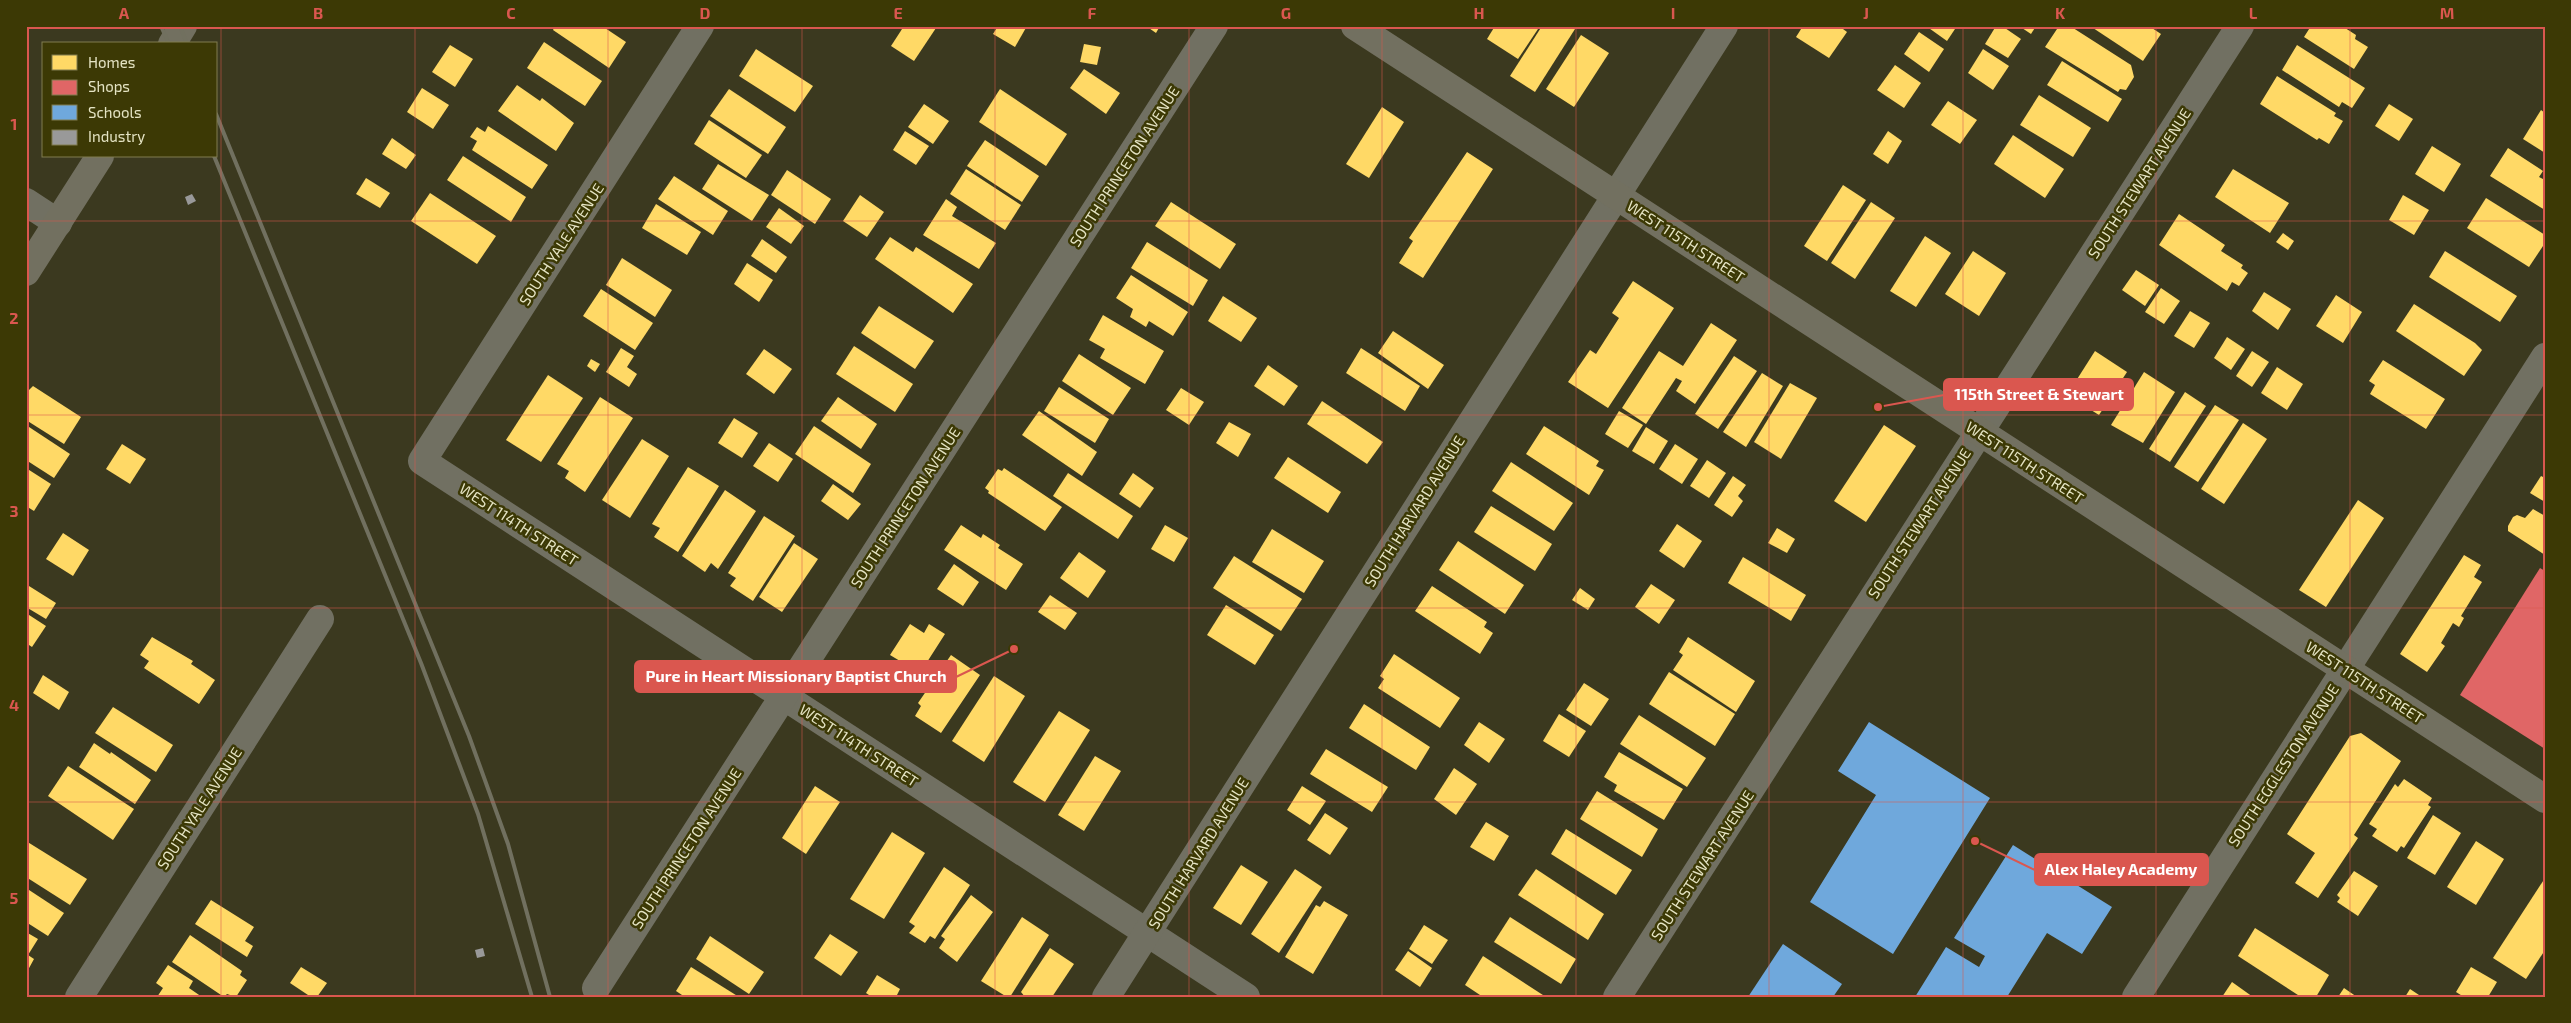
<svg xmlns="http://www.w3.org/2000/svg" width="2571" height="1023" font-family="'Exo 2',sans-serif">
<rect width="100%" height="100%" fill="#3b391f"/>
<g fill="#ffd966">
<polygon points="555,26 602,26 626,42 609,68 553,30"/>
<polygon points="904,26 932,26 936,28 914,61 891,46"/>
<polygon points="998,26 1027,26 1015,47 993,34"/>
<polygon points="1146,26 1160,26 1156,33"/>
<polygon points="1495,26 1540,26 1518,59 1487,39"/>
<polygon points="1542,26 1571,26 1575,29 1535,92 1510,76"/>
<polygon points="1803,26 1839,26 1847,32 1829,58 1796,37"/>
<polygon points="1926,26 1957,26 1947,41"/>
<polygon points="1996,26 2002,26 2021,39 2008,58 1985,44"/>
<polygon points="2019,26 2036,26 2031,34"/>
<polygon points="2059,26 2070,26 2131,65 2134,77 2126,90 2120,89 2118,92 2045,47"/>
<polygon points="2090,26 2149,26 2161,34 2143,61"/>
<polygon points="2311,26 2342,26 2356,35 2355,39 2368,47 2354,69 2304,37"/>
<polygon points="1919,32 1944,49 1929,72 1904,54"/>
<polygon points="1581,35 1609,53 1574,107 1546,89"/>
<polygon points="544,42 602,81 585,106 527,68"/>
<polygon points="1084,44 1101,47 1097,65 1080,62"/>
<polygon points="450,45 473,59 455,87 432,72"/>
<polygon points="2297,45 2365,88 2352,108 2342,102 2339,107 2282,70"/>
<polygon points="756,49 813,86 795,112 739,76"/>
<polygon points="1983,49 2009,66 1993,90 1968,73"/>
<polygon points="2062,61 2122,99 2108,122 2047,85"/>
<polygon points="1895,65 1921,83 1904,108 1877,90"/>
<polygon points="1084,69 1120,93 1106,114 1070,88"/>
<polygon points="2277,76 2336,113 2334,116 2343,121 2329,144 2319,138 2317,140 2260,104"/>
<polygon points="517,85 540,101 542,98 574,123 556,151 498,111"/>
<polygon points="422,88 449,105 433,129 407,112"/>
<polygon points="729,89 786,127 768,154 710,116"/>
<polygon points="1000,89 1067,134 1046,166 979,122"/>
<polygon points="2039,95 2091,128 2073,157 2020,125"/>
<polygon points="1948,101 1977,120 1960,144 1931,125"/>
<polygon points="924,104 949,121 933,144 908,127"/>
<polygon points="2389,104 2413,119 2399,141 2375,126"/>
<polygon points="1382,107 1404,122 1369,178 1346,164"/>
<polygon points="2541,110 2545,113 2545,153 2523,139"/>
<polygon points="709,120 762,155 746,178 694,144"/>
<polygon points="488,126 548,165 532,189 472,150 477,141 470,137 477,127 485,132"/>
<polygon points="905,131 929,146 916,165 893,150"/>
<polygon points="1888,131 1902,141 1888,164 1873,154"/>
<polygon points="2013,135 2064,169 2045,198 1994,164"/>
<polygon points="392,138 416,155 406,169 382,154"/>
<polygon points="985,140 1039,176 1022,202 967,166"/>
<polygon points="2432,146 2461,164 2444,192 2415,174"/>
<polygon points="2508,148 2543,171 2539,177 2545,180 2545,210 2490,176"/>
<polygon points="1467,152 1493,169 1423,278 1399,263 1413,241 1409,238"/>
<polygon points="463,156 526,197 511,222 447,180"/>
<polygon points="718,164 769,195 752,221 702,189"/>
<polygon points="966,169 1021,205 1005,230 950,194"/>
<polygon points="2233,169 2289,203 2270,233 2215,197"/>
<polygon points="787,170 831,199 815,224 771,195"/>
<polygon points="674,176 728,211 713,235 658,199"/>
<polygon points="366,178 390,193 380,208 356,194"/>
<polygon points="1843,185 1866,200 1827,261 1804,246"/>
<polygon points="430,193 496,236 477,264 411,221"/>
<polygon points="860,195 884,212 867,237 843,221"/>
<polygon points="2403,195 2429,210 2414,235 2389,220"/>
<polygon points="2486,198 2545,235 2545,243 2529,267 2467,228"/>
<polygon points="946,199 957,207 952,216 996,243 979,269 923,235"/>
<polygon points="1171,202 1236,244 1220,269 1155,226"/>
<polygon points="1871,202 1895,218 1855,279 1831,263"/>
<polygon points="656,204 701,232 687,255 642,228"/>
<polygon points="779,208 804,226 791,244 766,227"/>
<polygon points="2179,214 2225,245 2221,251 2243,265 2241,268 2248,273 2239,286 2232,282 2227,291 2159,245"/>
<polygon points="2283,233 2294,241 2288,250 2276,242"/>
<polygon points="1925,236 1951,253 1916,307 1890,291"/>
<polygon points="890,237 913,252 916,247 973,284 953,313 875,259"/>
<polygon points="762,239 787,257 776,273 751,256"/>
<polygon points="1147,242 1208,280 1193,306 1131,268"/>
<polygon points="1973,251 2006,273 1979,316 1945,294"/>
<polygon points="2445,251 2517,296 2500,322 2429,277"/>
<polygon points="622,258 672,290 655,317 606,285"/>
<polygon points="747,263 773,280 759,302 734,284"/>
<polygon points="2136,270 2159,285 2145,306 2122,290"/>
<polygon points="1131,275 1188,312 1173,336 1149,321 1146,327 1130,317 1133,309 1116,298"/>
<polygon points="1633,281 1674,308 1608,408 1568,382 1590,350 1596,354 1619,318 1612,313"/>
<polygon points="2161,288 2180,301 2164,324 2145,312"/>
<polygon points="601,289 653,323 635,350 583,316"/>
<polygon points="2264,292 2291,309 2278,330 2252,311"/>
<polygon points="2336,295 2362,312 2343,343 2316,326"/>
<polygon points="1223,296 1257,318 1241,342 1208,321"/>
<polygon points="2414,304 2475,343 2482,350 2464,376 2396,331"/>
<polygon points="879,306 934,341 915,369 861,333"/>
<polygon points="2190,311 2210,323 2194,348 2174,336"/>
<polygon points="1103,315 1164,351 1145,384 1100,358 1105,349 1089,340"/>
<polygon points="1711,323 1737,340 1695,404 1676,391 1682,381 1676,378 1646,424 1622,408 1659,351 1683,366"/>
<polygon points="1393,331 1444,365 1428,389 1378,353"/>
<polygon points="2227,337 2245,349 2231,370 2214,358"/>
<polygon points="854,346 913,384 895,412 836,374"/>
<polygon points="621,348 634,356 627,367 637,374 629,387 606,372"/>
<polygon points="1361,348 1420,386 1405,411 1346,373"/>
<polygon points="764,349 792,369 774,394 746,374"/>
<polygon points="2095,351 2127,372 2099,415 2067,395"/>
<polygon points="2252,351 2269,362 2252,387 2236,376"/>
<polygon points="1079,354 1131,388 1113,415 1062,381"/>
<polygon points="1734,356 1757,371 1718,429 1695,414"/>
<polygon points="591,359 600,364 595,372 587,366"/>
<polygon points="2383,360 2445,399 2426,429 2370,394 2375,385 2369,381"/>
<polygon points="1268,365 1298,386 1284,406 1254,386"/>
<polygon points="2277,367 2303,384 2287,410 2261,393"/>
<polygon points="2144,372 2175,392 2143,443 2111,425"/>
<polygon points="1762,373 1783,386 1746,447 1723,432"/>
<polygon points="548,375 583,398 541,462 506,440"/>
<polygon points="1790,383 1817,398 1781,459 1754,442"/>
<polygon points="33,386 81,417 64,444 26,420 26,393"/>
<polygon points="1059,387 1109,419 1095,443 1044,411"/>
<polygon points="1181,388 1204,402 1189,425 1166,410"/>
<polygon points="2185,392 2206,406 2170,462 2149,449"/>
<polygon points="600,397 633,418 585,492 565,478 569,471 557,464"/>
<polygon points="838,397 877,424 861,449 821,421"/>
<polygon points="1322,401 1383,442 1367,464 1307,424"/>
<polygon points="2215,405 2239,420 2198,482 2174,467"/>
<polygon points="1039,411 1097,452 1082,476 1022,435"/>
<polygon points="1619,411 1643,425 1628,448 1605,434"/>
<polygon points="734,418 758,433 742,458 718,443"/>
<polygon points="1229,422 1251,434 1238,457 1216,443"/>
<polygon points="2243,423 2267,439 2224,504 2201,489"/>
<polygon points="26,425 70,454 54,478 26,460"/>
<polygon points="1884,425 1916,446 1866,522 1834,501"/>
<polygon points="814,426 871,464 853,493 795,454"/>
<polygon points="1544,426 1599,461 1596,466 1604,470 1589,495 1526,454"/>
<polygon points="1646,427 1668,441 1654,464 1632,451"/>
<polygon points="642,439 669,456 630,518 602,500"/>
<polygon points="769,443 793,459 778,482 753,466"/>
<polygon points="122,444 146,459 130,484 106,469"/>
<polygon points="1675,444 1698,459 1682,484 1659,469"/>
<polygon points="1288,457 1341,492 1328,513 1274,478"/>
<polygon points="1707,460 1726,473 1709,498 1690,486"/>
<polygon points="1511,462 1573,503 1554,531 1492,491"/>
<polygon points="688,467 719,486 678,552 654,537 660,528 652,524"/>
<polygon points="26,468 51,484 34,511 26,506"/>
<polygon points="1004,468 1062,507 1045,531 988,493 989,491 985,488 998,469 1002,471"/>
<polygon points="1068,473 1133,516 1118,539 1053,496"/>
<polygon points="1133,473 1154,488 1140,508 1119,494"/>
<polygon points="1733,476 1746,485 1738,496 1743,501 1732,517 1714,505"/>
<polygon points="2541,476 2545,478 2545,502 2530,493"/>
<polygon points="833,484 861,504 848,520 821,501"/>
<polygon points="725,490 756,511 718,569 711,563 705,572 682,556"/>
<polygon points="2358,500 2384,518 2326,607 2299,590"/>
<polygon points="1491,506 1552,544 1535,571 1474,532"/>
<polygon points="2533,509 2545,516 2545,555 2508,531 2508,526 2513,517 2517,515 2525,518"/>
<polygon points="764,516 795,536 753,601 730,586 736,578 728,573"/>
<polygon points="1677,524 1702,541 1684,568 1659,551"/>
<polygon points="961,525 981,538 983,534 1000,545 998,548 1023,564 1006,590 944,550"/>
<polygon points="1165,525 1188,538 1174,562 1151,549"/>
<polygon points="1777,528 1795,539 1787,553 1768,543"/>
<polygon points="1272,529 1324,561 1304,593 1252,562"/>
<polygon points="63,533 89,550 73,576 46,559"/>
<polygon points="1458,541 1524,585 1505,614 1439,570"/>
<polygon points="794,543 818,559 782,612 759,597"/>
<polygon points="1079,552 1106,571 1088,598 1060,578"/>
<polygon points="2464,555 2481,565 2474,577 2482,582 2461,616 2464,618 2459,627 2453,623 2441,643 2445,646 2427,672 2400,654"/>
<polygon points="1234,556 1302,599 1281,631 1213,588"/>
<polygon points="1743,557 1806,595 1791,621 1728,583"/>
<polygon points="954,564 979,582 963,606 937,589"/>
<polygon points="1651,584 1675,600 1659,624 1635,607"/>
<polygon points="29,586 56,603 46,619 26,607 26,590"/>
<polygon points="1432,586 1487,622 1484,627 1493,633 1480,654 1415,611"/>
<polygon points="1580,588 1595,599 1588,610 1572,600"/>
<polygon points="1050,595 1077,613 1065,630 1038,612"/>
<polygon points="1226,605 1274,635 1255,665 1207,635"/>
<polygon points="26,613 46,626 32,647 26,643"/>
<polygon points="910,624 924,633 929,624 945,634 913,684 894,672 900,661 890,655"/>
<polygon points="152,637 193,661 191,664 215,680 199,704 144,668 149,661 140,655"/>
<polygon points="1688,637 1755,681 1736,712 1673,670 1683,655 1679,652"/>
<polygon points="1394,654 1460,698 1440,728 1378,688 1384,679 1380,676"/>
<polygon points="951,655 980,675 941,733 915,716 921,706 918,703"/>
<polygon points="1669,672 1735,714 1715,746 1649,704"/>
<polygon points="43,675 69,692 59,710 33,693"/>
<polygon points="994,676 1025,696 984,762 952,741"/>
<polygon points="1584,683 1609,699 1591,726 1566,710"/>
<polygon points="1364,704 1430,747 1416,770 1349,728"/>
<polygon points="113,707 173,745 156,772 95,733"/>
<polygon points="1059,711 1090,730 1045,802 1013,782"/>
<polygon points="1559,714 1586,731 1569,757 1543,741"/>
<polygon points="1639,715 1706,758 1687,787 1620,744"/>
<polygon points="1479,722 1505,739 1489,763 1464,745"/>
<polygon points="2361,733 2401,761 2354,835 2358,838 2318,898 2295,883 2315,853 2287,834 2350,736"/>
<polygon points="94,743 110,754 111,752 151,780 135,804 79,767"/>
<polygon points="1326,749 1388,787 1372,812 1310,774"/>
<polygon points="1619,752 1683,789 1664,820 1614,791 1617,785 1604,777"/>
<polygon points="1095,756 1121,771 1084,831 1058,815"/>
<polygon points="68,766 134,809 113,840 48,796"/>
<polygon points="1454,768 1477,784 1456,815 1434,799"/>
<polygon points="2404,779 2432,798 2428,805 2431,807 2404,848 2401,846 2397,852 2372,836 2377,829 2369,824 2395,784 2398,787"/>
<polygon points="815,786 840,802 806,854 782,838"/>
<polygon points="1302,786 1326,801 1310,825 1287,810"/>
<polygon points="1597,791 1658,829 1642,857 1580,819"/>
<polygon points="1325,813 1348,828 1330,855 1307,840"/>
<polygon points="2433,815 2461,833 2435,875 2407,858"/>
<polygon points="1486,822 1509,836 1494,861 1470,847"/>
<polygon points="1566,829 1632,870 1616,895 1551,854"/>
<polygon points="892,832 925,853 884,919 850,899"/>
<polygon points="26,841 87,879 70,905 26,877"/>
<polygon points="2476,841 2504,859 2476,905 2447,887"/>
<polygon points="1241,865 1268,882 1241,925 1213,908"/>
<polygon points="944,867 970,885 935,939 930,936 925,943 909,933 915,926 909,922"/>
<polygon points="1295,869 1322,887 1279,953 1251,934"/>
<polygon points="1536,869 1604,914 1588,940 1518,895"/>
<polygon points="2354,871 2378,886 2358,916 2337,902 2340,898 2337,895"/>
<polygon points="2545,878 2545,950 2526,979 2493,958"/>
<polygon points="26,888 64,913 48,936 26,922"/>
<polygon points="971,895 993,912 957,962 939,948 945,939 941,936"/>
<polygon points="211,900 254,927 245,941 253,946 247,957 195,924"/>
<polygon points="1324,901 1348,915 1313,974 1285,957 1316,905 1320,907"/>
<polygon points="1022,917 1049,935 1010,997 1007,997 981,981"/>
<polygon points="1510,917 1576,959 1561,984 1494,942"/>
<polygon points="1424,925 1448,940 1432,964 1409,949"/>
<polygon points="2255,928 2329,975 2316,997 2301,997 2238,956"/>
<polygon points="26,932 38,939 28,955 34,959 28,970"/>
<polygon points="830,934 858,952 841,976 814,958"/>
<polygon points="190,935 242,971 240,975 247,980 236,997 227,994 224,997 172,962"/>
<polygon points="710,936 764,972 749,994 696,959"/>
<polygon points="1050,948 1074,964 1052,997 1025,997 1021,992"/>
<polygon points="1408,951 1432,968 1420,987 1395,970"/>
<polygon points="1483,956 1546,997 1483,997 1465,985"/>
<polygon points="168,965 193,981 189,988 202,997 157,997 163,988 156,983"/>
<polygon points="301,967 327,983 317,997 311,997 290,983"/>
<polygon points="691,967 739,997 685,997 676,991"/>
<polygon points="2471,967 2497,982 2488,997 2464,997 2456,992"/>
<polygon points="877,975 900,989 896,997 872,997 866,993"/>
<polygon points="2232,982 2253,997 2222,997"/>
<polygon points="2344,988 2357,997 2338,997"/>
<polygon points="2410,989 2422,997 2405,997"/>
</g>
<polygon fill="#e06666" points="2540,568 2545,571 2545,749 2460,695"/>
<g fill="#6fa8dc">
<polygon points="1869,722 1990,798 1893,954 1810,902 1876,795 1838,771"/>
<polygon points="2013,845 2112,907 2082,954 2047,933 2007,997 1915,997 1946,947 1979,967 1985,956 1954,938"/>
<polygon points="1783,944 1842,984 1833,997 1748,997"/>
</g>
<g fill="#999">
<polygon points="192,194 196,201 188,205 185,197"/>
<polygon points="483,948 485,956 477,958 475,950"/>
</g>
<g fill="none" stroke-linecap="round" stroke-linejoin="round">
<g stroke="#717062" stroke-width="28">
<polyline points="700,26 422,461 1246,997"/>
<polyline points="26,202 58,223"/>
<polyline points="596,988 1214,26"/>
<polyline points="79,997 320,619"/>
<polyline points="1106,997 1724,26"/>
<polyline points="1617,997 2240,26"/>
<polyline points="2136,997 2545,357"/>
</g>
<g stroke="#727060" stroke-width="28">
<polyline points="1355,26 2545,799"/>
<polyline points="172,44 183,26"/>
<polyline points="26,272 100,156"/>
</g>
<g stroke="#71705f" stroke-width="4">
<polyline points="161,26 169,44"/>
<polyline points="180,26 187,44"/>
<polyline points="216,114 469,736 508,844 550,997"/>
<polyline points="214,156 421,663 478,814 532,997"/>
</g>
</g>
<path fill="none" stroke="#da574f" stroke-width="1" stroke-opacity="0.55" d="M221 26V997M415 26V997M608 26V997M802 26V997M995 26V997M1189 26V997M1382 26V997M1576 26V997M1769 26V997M1963 26V997M2156 26V997M2350 26V997M26 221H2545M26 415H2545M26 608H2545M26 802H2545"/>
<g text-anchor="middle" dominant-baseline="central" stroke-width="5" stroke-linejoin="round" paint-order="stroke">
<g font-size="15" fill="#e5e4c4" stroke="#3c3905">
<text transform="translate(1124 166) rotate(-57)">SOUTH PRINCETON AVENUE</text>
<text transform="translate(2139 183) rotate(-57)">SOUTH STEWART AVENUE</text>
<text transform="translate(1686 241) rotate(33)">WEST 115TH STREET</text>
<text transform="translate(561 244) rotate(-57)">SOUTH YALE AVENUE</text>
<text transform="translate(2025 462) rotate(33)">WEST 115TH STREET</text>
<text transform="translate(905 507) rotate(-57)">SOUTH PRINCETON AVENUE</text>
<text transform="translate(1414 511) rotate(-58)">SOUTH HARVARD AVENUE</text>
<text transform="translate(1919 523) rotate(-57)">SOUTH STEWART AVENUE</text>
<text transform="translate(519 524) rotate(33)">WEST 114TH STREET</text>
<text transform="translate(2365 682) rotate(33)">WEST 115TH STREET</text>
<text transform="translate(859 745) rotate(33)">WEST 114TH STREET</text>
<text transform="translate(2283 765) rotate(-57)">SOUTH EGGLESTON AVENUE</text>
<text transform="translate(199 808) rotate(-57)">SOUTH YALE AVENUE</text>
<text transform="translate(686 848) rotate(-57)">SOUTH PRINCETON AVENUE</text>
<text transform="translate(1198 853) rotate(-58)">SOUTH HARVARD AVENUE</text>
<text transform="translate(1702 865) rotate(-57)">SOUTH STEWART AVENUE</text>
</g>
</g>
<path fill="none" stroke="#da574f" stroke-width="2" d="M1878 407L1944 395M1014 649L956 677M1975 841L2035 870"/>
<g fill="#da574f" stroke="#3c3905" stroke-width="2">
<circle cx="1878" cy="407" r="5"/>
<circle cx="1014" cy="649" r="5"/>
<circle cx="1975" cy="841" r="5"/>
</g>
<g fill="#da574f" stroke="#da574f" stroke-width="2">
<rect x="1944" y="379" width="189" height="31" rx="5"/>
<rect x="635" y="661" width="321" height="31" rx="5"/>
<rect x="2035" y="854" width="173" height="31" rx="5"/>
</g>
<g font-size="16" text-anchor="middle" font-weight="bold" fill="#fff">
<text x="2039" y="400">115th Street &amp; Stewart</text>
<text x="796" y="682">Pure in Heart Missionary Baptist Church</text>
<text x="2121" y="875">Alex Haley Academy</text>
</g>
<rect width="2571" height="1023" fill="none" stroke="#3c3905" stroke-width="55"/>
<rect x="42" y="42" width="175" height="115" fill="#3c3905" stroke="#807d51"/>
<rect x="52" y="55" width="25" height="15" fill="#ffd966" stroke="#807d51"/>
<text x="88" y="68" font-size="15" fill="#e5e4c4">Homes</text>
<rect x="52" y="80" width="25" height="15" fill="#e06666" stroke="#807d51"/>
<text x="88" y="92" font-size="15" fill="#e5e4c4">Shops</text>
<rect x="52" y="105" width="25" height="15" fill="#6fa8dc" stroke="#807d51"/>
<text x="88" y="118" font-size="15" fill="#e5e4c4">Schools</text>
<rect x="52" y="130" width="25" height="15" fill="#999999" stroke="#807d51"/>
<text x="88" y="142" font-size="15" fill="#e5e4c4">Industry</text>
<rect x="28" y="28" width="2516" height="968" fill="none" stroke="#da574f" stroke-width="2"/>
<g font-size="16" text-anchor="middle" font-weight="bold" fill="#da574f">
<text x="124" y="19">A</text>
<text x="318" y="19">B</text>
<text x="511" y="19">C</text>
<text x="705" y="19">D</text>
<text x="898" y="19">E</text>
<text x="1092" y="19">F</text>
<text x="1286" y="19">G</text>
<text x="1479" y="19">H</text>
<text x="1673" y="19">I</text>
<text x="1866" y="19">J</text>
<text x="2060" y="19">K</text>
<text x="2253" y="19">L</text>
<text x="2447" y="19">M</text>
<text x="14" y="130">1</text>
<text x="14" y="324">2</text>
<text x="14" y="517">3</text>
<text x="14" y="711">4</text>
<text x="14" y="904">5</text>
</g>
</svg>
